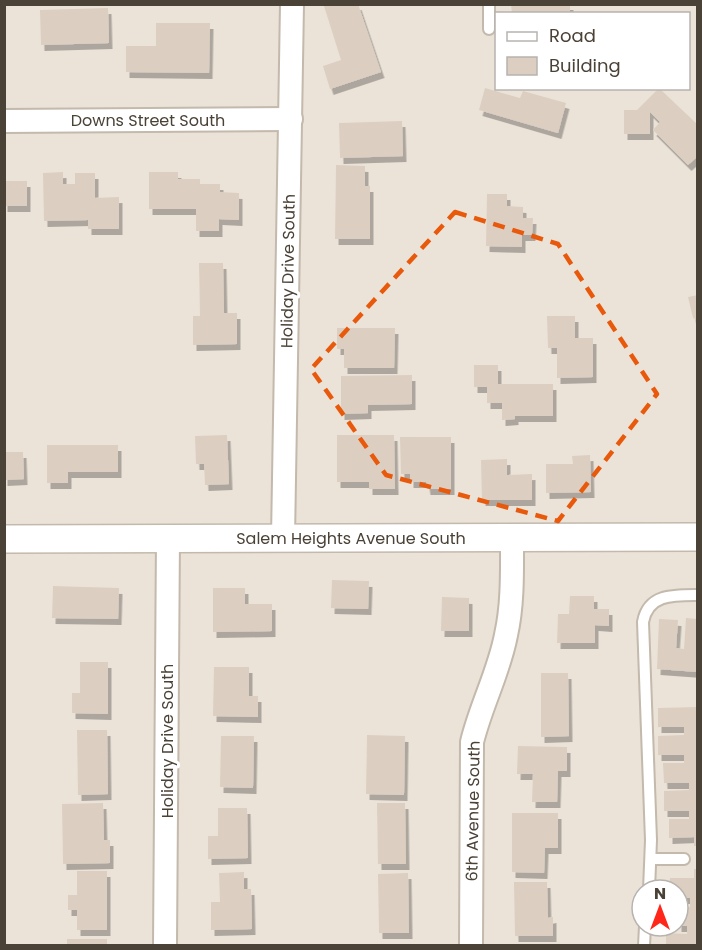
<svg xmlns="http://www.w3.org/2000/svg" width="702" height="950" font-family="Poppins,sans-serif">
<defs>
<filter id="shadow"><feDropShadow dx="3.5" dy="6" stdDeviation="0" flood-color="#0004"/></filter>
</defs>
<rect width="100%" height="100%" fill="#f6f2ea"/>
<path fill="#ebe3d8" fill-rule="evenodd" d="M5 5H697V945H5ZM496 14H688V88H496ZM642 890H678V926H642Z"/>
<g fill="#dccfc1" filter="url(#shadow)">
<polygon points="330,4 358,4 381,72 330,89 323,66 341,60 324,6"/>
<polygon points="511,4 570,4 570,14 512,14"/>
<polygon points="108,8 109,43 41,45 40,10"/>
<polygon points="156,23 210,23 209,73 126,72 126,46 156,46"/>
<polygon points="485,88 520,98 523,91 566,103 558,133 479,110"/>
<polygon points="659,88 698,125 698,156 688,165 653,130 660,122 650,112 650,134 624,134 624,110 637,110"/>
<polygon points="402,121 403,156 340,158 339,123"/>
<polygon points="336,165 365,166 365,186 370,186 370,239 335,239"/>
<polygon points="63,172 63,184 75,184 75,173 95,173 95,198 119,197 119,229 88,229 88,220 44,221 43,173"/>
<polygon points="149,172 178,172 178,179 200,179 200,184 220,184 220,192 239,193 239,220 219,219 219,231 196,231 196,209 149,209"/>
<rect x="4" y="181" width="23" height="25"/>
<polygon points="487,194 507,194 507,206 523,207 523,218 533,218 532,235 522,235 522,247 486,246"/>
<polygon points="199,263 223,263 224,313 237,313 237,344 193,345 193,316 200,316"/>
<polygon points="698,295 698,320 693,318 688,297"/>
<polygon points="547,316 575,316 575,338 593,338 593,377 557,378 557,348 548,348"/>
<polygon points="337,328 395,328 394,368 344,368 344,349 337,349"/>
<polygon points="474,365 498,365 498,384 553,384 553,416 515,416 515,419 502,420 502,403 487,403 487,387 474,387"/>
<polygon points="412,375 412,404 368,405 368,413 341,414 341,376"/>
<polygon points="227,435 229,484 205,485 204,464 196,464 195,436"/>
<polygon points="337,435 394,435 395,489 369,489 369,482 337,482"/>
<polygon points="400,437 451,437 451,489 427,489 426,482 410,482 410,474 401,474"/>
<polygon points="47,445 118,445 118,472 68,472 68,483 47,483"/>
<polygon points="4,452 23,452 24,479 4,480"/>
<polygon points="590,455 591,492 546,493 546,464 573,464 572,456"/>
<polygon points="507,459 507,475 532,474 532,500 482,500 481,460"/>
<polygon points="332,580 369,581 368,609 331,608"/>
<polygon points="53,586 119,588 118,619 52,618"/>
<polygon points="213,588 245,588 245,604 272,604 272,631 213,632"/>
<polygon points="570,596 594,596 594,609 609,609 609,626 595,625 595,643 557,643 558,614 569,614"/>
<polygon points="442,597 469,598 469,631 441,631"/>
<polygon points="686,618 698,619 698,672 657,669 659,619 678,620 676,648 684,649"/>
<polygon points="80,662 108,662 108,714 72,713 72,693 80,693"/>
<polygon points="214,667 249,667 249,696 258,696 258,717 213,716"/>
<polygon points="541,673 568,673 569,736 541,737"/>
<polygon points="698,707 698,846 694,846 694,837 669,838 669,819 689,819 689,811 664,811 664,791 689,790 689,783 664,783 663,763 684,763 684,755 658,755 658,736 684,735 684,727 658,727 658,708"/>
<polygon points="77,730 107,730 108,794 78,795"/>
<polygon points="367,735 405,736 404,795 366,794"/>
<polygon points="221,736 254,736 253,788 220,787"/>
<polygon points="518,746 567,747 567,771 558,771 557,802 532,802 533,774 517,774"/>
<polygon points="103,803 104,840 110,840 110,863 63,864 62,804"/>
<polygon points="377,803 405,803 406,864 378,864"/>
<polygon points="218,808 247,808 248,858 208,859 208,836 218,836"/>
<polygon points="512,813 558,813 558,848 545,848 544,873 512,872"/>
<polygon points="694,869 698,869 698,946 666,946 666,933 687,934 687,926 678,926 678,906 690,907 690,898 678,898 678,890 669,890 670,878 694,878"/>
<polygon points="77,871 107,871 107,930 77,930 77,910 68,910 68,895 77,895"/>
<polygon points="244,872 244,889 251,889 252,929 211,930 211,902 220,902 219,873"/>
<polygon points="408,873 409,933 379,933 378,874"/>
<polygon points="514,882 547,882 548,918 553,917 553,936 515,936"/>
<rect x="67" y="939" width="40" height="7"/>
</g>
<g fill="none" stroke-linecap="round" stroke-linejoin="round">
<g stroke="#c3b9ac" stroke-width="14">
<g id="service">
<polyline points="489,4 489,29"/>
<polyline points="651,859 684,859"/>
<path d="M649 890 651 840 643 622C648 594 673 595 698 595"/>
<polyline points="644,946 645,926"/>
</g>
</g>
<g stroke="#c3b9ac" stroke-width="26">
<g id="minor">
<polyline points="4,121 291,119"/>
<polyline points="283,538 292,4"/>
<polyline points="165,946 168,537"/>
<path d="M471 946 472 742C481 705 499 672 506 635 513 604 512 570 512 538"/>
</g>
</g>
<g stroke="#c3b9ac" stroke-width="30">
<polyline id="tertiary" points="4,539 698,537"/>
</g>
<use href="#service" stroke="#fff" stroke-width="10"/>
<use href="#minor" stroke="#fff" stroke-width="22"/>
<use href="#tertiary" stroke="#fff" stroke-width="27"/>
</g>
<path fill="none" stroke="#e8590c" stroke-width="4.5" stroke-dasharray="12 8" stroke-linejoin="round" d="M455 212 558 244 657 394 558 521 386 475 311 369Z"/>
<g text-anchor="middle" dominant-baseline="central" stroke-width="6" stroke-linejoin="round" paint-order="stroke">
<g font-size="16" fill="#4b4237" stroke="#fff">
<text x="148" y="120">Downs Street South</text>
<text transform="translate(288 271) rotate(-89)">Holiday Drive South</text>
<text x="351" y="538">Salem Heights Avenue South</text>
<text transform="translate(167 741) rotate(-90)">Holiday Drive South</text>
<text transform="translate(473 811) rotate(-89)">6th Avenue South</text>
</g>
</g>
<rect width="702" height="950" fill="none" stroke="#4b4237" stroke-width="12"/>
<rect x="495" y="12" width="195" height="78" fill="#ffffff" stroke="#b7b3af" stroke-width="1.5"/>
<rect x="507" y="32" width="30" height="9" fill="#ffffff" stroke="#b7b3af" stroke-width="1.5"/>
<text x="549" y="42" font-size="18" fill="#4b4237">Road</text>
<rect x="507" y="57" width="30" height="18" fill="#dccfc1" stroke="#b7b3af" stroke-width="1.5"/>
<text x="549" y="72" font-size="18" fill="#4b4237">Building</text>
<g transform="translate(660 908)"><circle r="28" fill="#ffffff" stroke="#b7b3af" stroke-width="1.5"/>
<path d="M0-4.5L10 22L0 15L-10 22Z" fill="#ff2719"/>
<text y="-9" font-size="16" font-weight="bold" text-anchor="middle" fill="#4b4237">N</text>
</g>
</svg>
